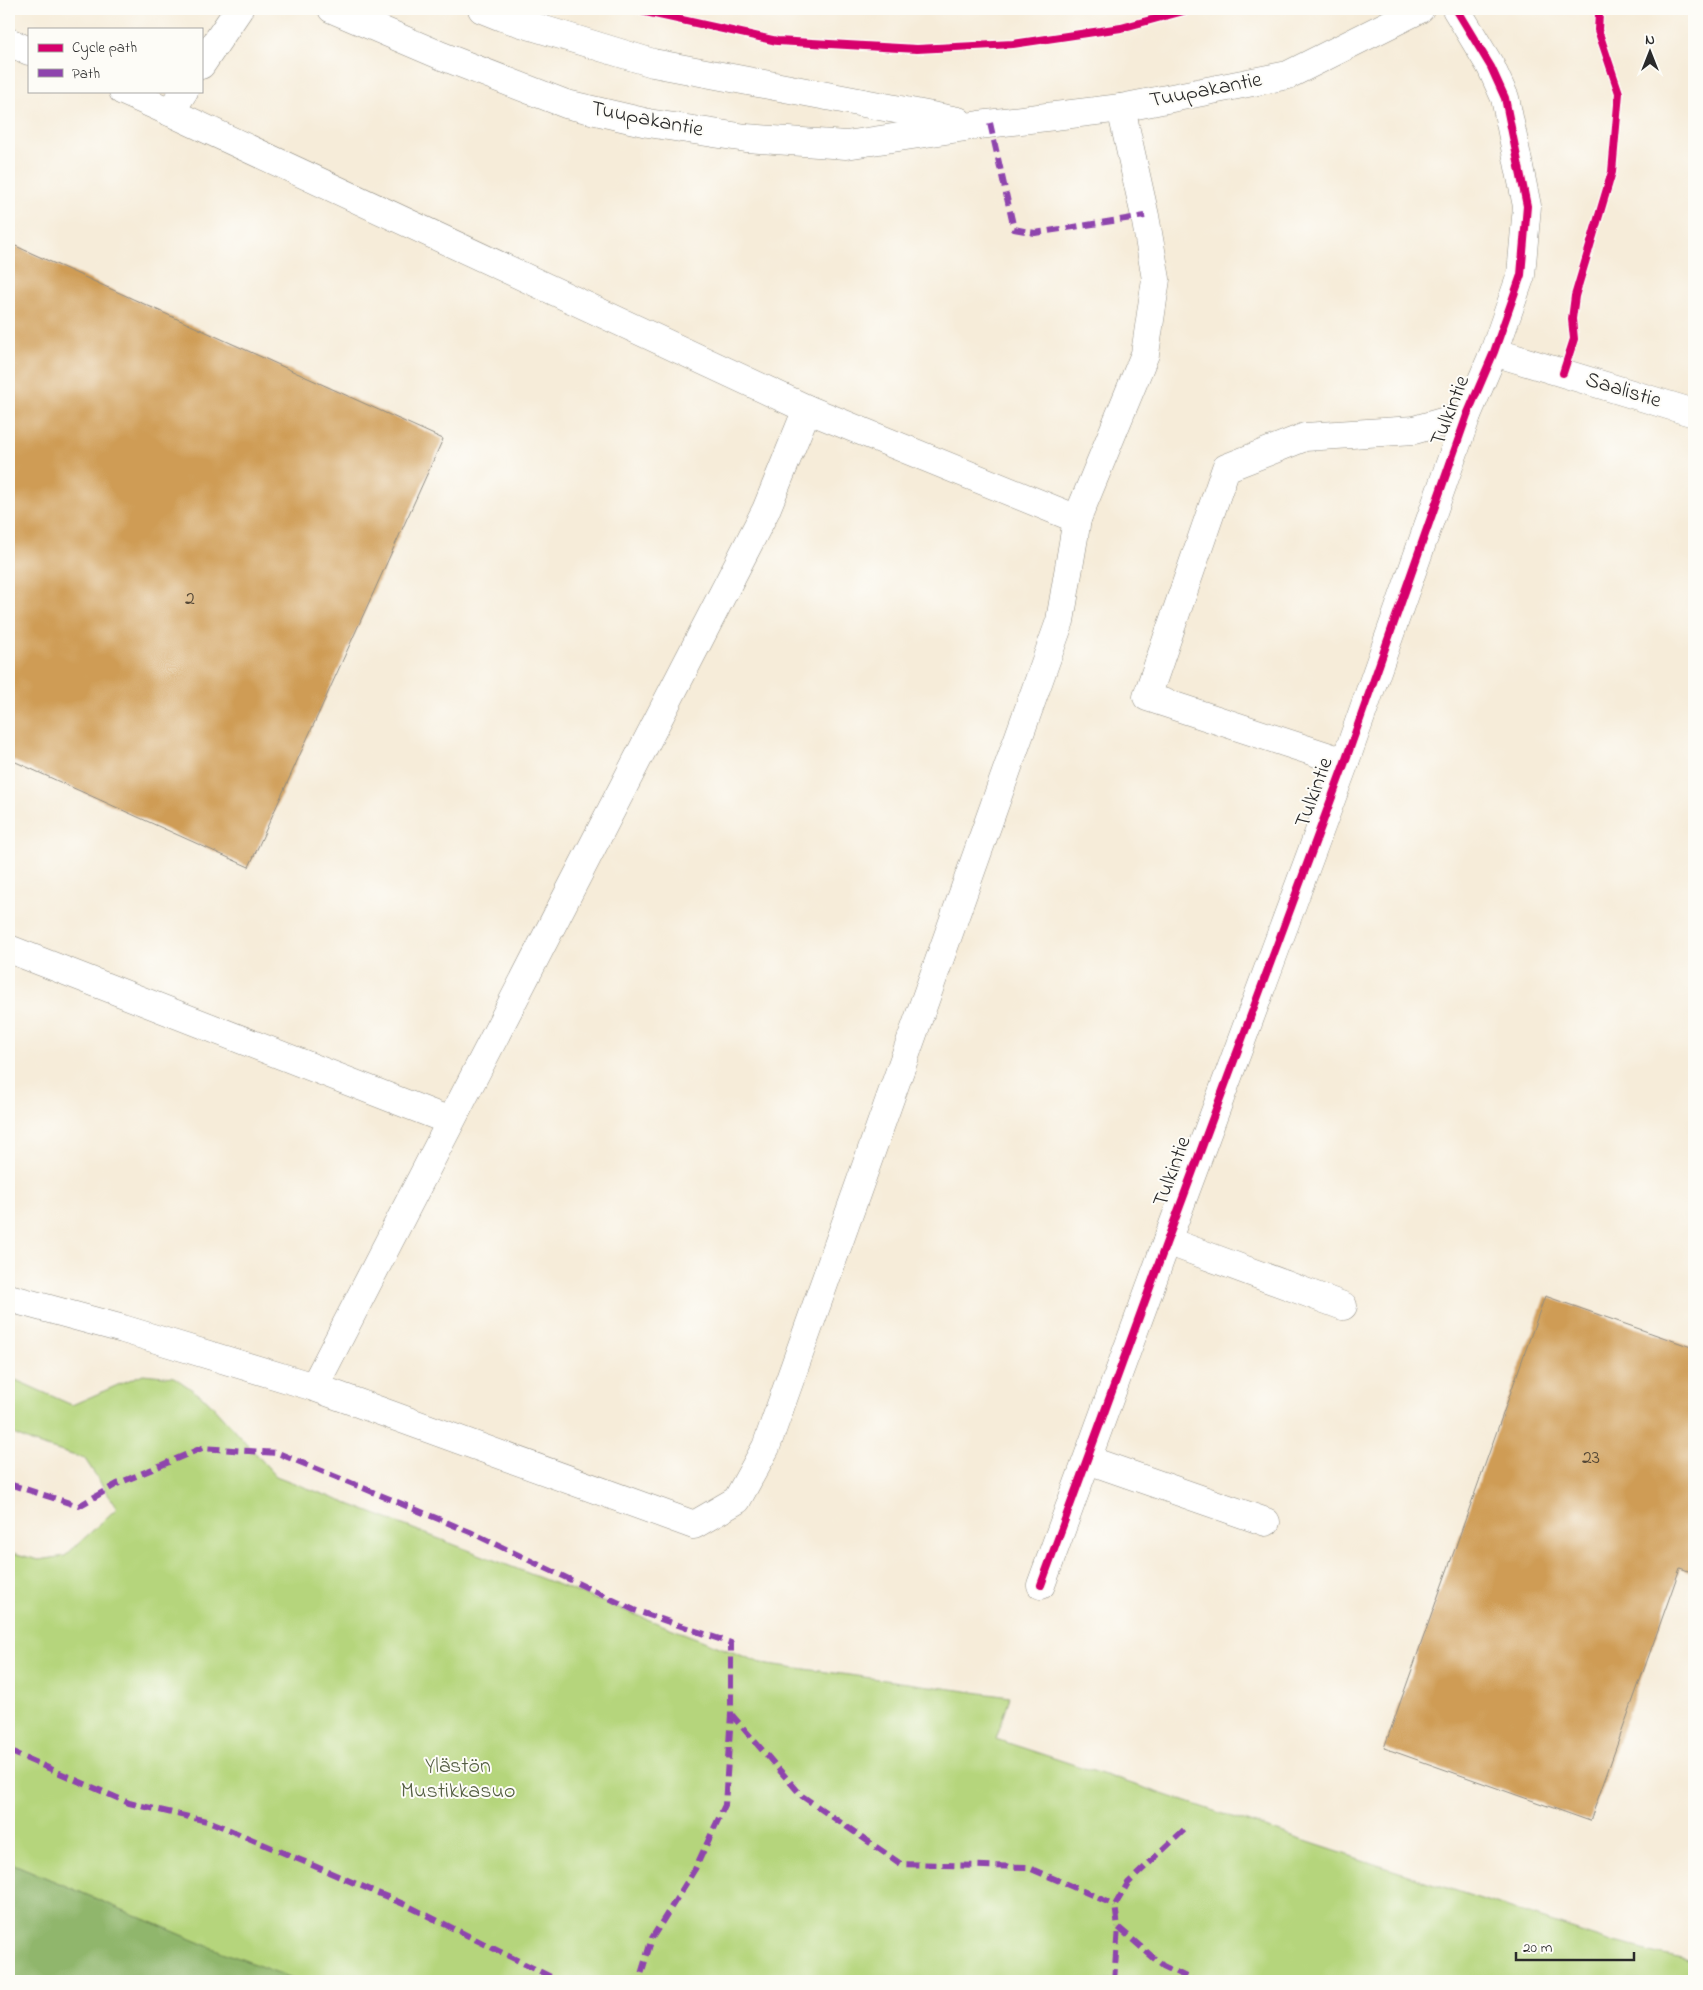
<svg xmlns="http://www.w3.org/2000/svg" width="1703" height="1990" font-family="'Indie Flower',sans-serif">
<rect width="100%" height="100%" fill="#fdfcf7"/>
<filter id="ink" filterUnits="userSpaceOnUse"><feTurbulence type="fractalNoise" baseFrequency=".02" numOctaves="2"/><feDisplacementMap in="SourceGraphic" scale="10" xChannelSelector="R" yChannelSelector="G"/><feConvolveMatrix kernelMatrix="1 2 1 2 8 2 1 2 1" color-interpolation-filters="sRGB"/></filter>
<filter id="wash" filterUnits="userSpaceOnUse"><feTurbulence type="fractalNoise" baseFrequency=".0096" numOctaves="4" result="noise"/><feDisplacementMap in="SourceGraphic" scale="20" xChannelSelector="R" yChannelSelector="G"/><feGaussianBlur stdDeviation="1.12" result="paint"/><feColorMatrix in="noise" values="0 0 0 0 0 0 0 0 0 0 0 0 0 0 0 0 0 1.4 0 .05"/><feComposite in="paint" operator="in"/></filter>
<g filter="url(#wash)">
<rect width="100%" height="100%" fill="#f6ecd9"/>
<polygon fill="#b5d57c" stroke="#708054" points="143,1374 174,1377 207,1400 276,1476 761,1663 1010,1697 996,1739 1614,1943 1694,1962 1694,1981 214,1981 219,1951 9,1862 9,1552 39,1560 65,1556 117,1508 85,1459 34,1443 9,1432 9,1377 72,1405"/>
<polygon fill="#90b66c" stroke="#5e704c" points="9,1862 220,1951 300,1981 9,1981"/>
<g id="blocks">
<g fill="#cf9c55">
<polygon points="9,243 443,439 249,867 9,759"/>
<polygon points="1545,1296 1694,1348 1694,1573 1680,1568 1590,1821 1384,1748"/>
</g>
</g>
</g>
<g filter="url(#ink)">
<use href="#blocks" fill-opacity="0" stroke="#908c82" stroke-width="1"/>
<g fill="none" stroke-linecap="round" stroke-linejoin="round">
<g stroke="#908c82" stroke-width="29">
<g id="minor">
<polyline points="9,42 29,51"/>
<polyline points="201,65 239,9"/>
<polyline points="123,91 170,112 807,409 1077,519"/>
<polyline points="170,112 184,91"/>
<polyline points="1494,352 1694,413"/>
<polyline points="1345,762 1147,697 1226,468 1305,437 1414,430 1467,415"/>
<polyline points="9,949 450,1121"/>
<polyline points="1167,1241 1343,1306"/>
<polyline points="9,1298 123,1329 314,1387 694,1525 737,1500 766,1447 1060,621 1077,519 1145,354 1156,279 1145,216 1121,108"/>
<polyline points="314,1387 766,510 807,409"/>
<polyline points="1088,1460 1266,1522"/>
<polyline points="1041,1585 1167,1241 1345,762 1467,415 1494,352 1521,275 1527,206 1505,98 1491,67 1456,9"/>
</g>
</g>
<g stroke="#908c82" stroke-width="29">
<g id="major">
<polyline points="332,9 442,56 566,104 648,123 746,138 846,145 979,125 1121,108 1288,75 1420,9"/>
<polyline points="482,9 502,17 653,63 958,121"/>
</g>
</g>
<use href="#minor" stroke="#fff" stroke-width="28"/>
<use href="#major" stroke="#fff" stroke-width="28"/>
<g stroke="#8e44ad" stroke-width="6" stroke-dasharray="12 6" stroke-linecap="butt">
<polyline points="990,123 1014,229 1035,233 1145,216"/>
<polyline points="9,1484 79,1506 117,1484 202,1448 278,1453 470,1532 634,1610 731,1643 731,1714 725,1805 695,1869 652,1938 639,1981"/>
<polyline points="731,1714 802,1796 901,1864 1027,1867 1115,1905"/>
<polyline points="9,1751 129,1803 211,1822 406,1905 559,1981"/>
<polyline points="1184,1830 1128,1883 1115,1905 1118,1927 1163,1966 1195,1981"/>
<polyline points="1114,1981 1118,1927"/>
</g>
<g stroke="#fdfcf7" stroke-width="11">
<g id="cycleway">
<polyline points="632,9 777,41 917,49 1013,44 1121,28 1191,9"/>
<polyline points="1563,373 1574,339 1572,319 1575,296 1612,172 1619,93 1598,30 1599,14"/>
<polyline points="1041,1585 1167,1241 1345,762 1467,415 1494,352 1521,275 1527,206 1505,98 1491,67 1456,9"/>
</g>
</g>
<use href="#cycleway" stroke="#d6006c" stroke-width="8"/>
</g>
</g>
<g text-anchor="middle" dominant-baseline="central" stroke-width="4" stroke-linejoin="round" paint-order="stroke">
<g font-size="20" fill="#544736">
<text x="190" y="599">2</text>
<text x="1591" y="1458">23</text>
</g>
<g font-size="22" fill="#2b2b2b" stroke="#fdfcf7">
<text transform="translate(1206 91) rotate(-11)">Tuupakantie</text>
<text transform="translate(647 120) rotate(11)">Tuupakantie</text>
<text transform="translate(1623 391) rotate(17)">Saalistie</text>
<text transform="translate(1451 411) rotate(-69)">Tulkintie</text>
<text transform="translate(1315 793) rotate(-70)">Tulkintie</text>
<text transform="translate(1173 1172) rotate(-70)">Tulkintie</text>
</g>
<g font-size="22" fill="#545e43" stroke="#fdfcf7">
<text x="458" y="1767">Ylästön<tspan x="458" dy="25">Mustikkasuo</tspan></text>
</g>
</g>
<rect width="1703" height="1990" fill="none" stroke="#fdfcf7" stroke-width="30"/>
<rect x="28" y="28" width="175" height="65" fill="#fdfcf7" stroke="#a9a8a5"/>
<rect x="38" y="44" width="25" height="8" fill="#d6006c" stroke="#a9a8a5"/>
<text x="72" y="52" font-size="15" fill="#2b2b2b">Cycle path</text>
<rect x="38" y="69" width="25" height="8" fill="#8e44ad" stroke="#a9a8a5"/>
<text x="72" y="78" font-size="15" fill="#2b2b2b">Path</text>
<g transform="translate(1650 52)" stroke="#fdfcf7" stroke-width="4" paint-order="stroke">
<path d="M0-4L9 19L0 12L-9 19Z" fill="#2b2b2b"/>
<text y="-8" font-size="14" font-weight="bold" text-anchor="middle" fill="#2b2b2b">N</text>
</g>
<path d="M1516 1952v8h118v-8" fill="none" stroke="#2b2b2b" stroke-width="2.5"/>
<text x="1523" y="1952" font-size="15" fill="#2b2b2b" stroke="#fdfcf7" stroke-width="4" paint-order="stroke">20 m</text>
</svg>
